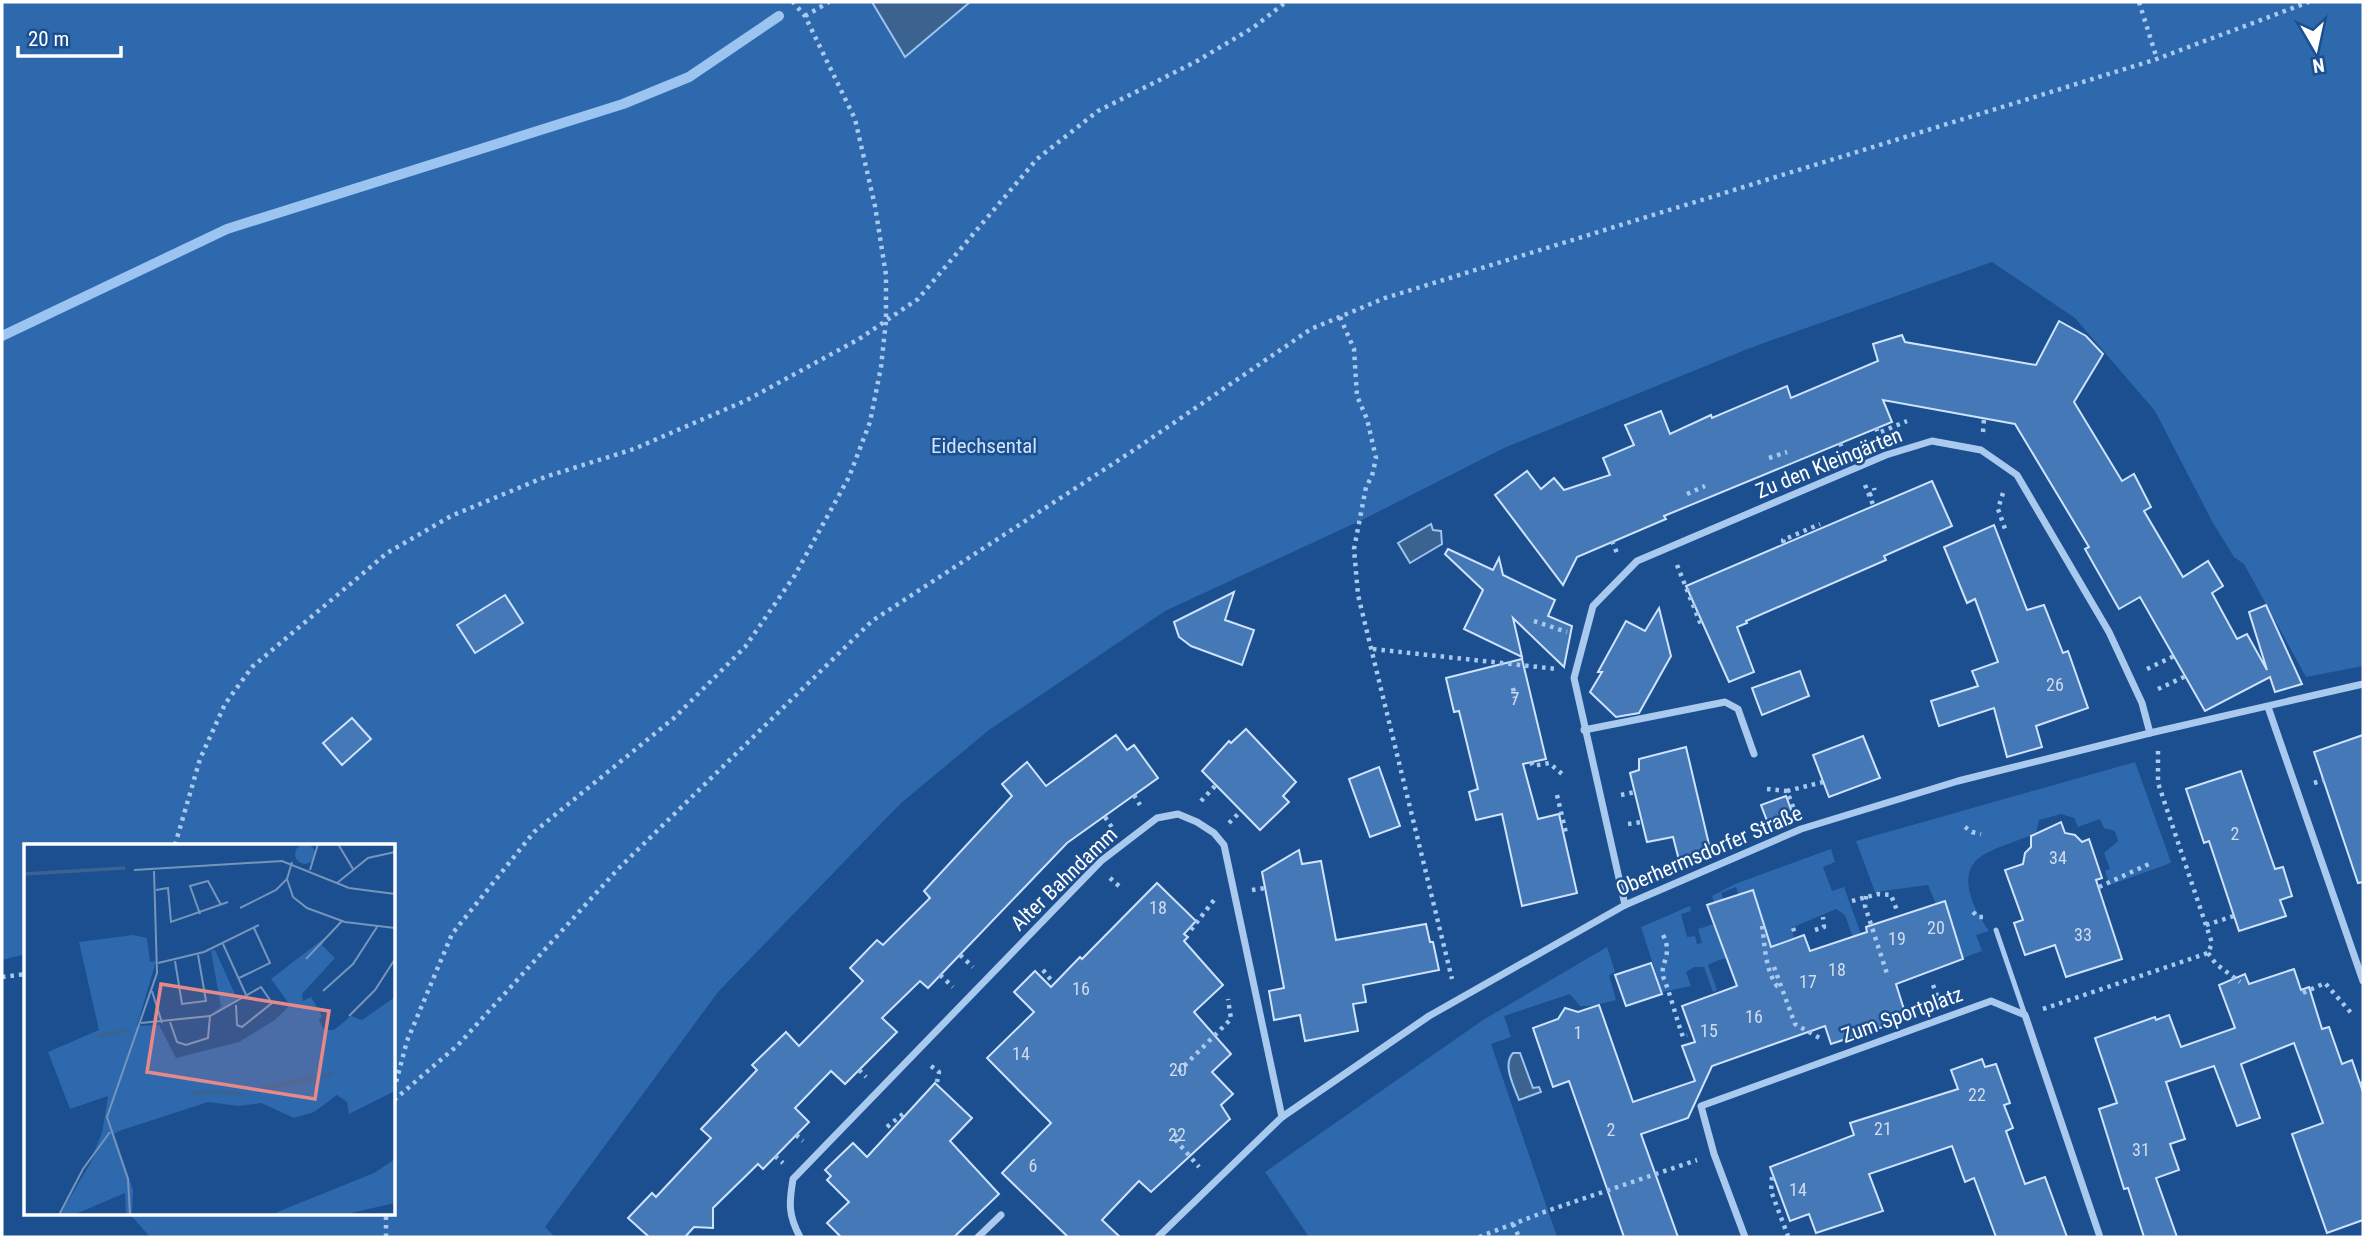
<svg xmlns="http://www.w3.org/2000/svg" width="2365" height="1239" font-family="'Roboto Condensed',sans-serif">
<rect width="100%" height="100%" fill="#1b4f8f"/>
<g fill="#2e69ad" fill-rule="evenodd">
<polygon points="2,2 2363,2 2363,666 2306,677 2244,564 2234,557 2213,523 2155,411 2075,318 1992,262 1750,348 1504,448 1364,519 1165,611 989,730 901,803 718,992 545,1227 555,1237 150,1237 129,1213 394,1213 394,845 26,845 26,954 2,960"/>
<path d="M2135 762 2171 862 2168 864 2110 885 2105 871 2110 869 2104 853 2118 841 2115 831 2104 828 2100 819 2078 827 2074 818 2061 814 2039 820 2036 833C2023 839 1990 849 1980 857 1955 876 1976 912 1989 931L1976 935 1982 951 1963 958 1945 902 1936 904 1928 885 1875 892 1856 841Z"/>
<path d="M1831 849 1835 862 1823 867 1832 891 1844 887 1884 998 1875 1001 1845 915 1836 909 1791 928 1794 937 1778 944 1783 960C1757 958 1731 952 1708 965L1717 990 1713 992 1704 967H1694L1686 972 1691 986 1662 992 1641 927 1690 906 1691 911 1681 914 1687 937 1695 936 1697 944 1702 943 1698 929 1720 922 1712 896 1735 884ZM1736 887 1742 907 1741 897 1754 893 1757 902 1731 922 1721 893Z"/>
<polygon points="1607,947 1615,972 1609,975 1616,1000 1591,1006 1580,1006 1570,994 1504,1016 1511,1037 1491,1044 1557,1237 1309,1237 1265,1172 1483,1020"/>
</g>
<g fill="#3c6290" stroke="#9cc4f0" stroke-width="2">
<polygon points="872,2 970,2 905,57"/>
<polygon points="1431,524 1433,530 1441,531 1442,544 1410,563 1398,543"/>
<path d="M1513 1053H1520L1533 1088 1539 1087 1541 1092 1519 1100C1514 1086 1502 1065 1513 1053Z"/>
</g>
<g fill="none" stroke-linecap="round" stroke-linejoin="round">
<polyline stroke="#9cc4f0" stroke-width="10" points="2,336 227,229 623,104 689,77 779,16"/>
</g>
<g fill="#4478b7" stroke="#cfe3fa" stroke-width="2">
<polygon points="2059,321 2086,336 2103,354 2074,402 2122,481 2134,474 2151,507 2144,511 2183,577 2208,561 2223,586 2212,593 2237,639 2247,634 2267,670 2249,612 2266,605 2302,684 2275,692 2270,677 2205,711 2140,597 2119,609 2085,549 2089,547 2015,424 1883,400 1892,422 1664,516 1666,519 1577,557 1563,585 1495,495 1527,471 1541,489 1554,478 1564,490 1610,475 1603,458 1634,445 1625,425 1661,411 1670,434 1711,415 1712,418 1787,386 1791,398 1878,361 1873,344 1902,335 1905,342 2036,365"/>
<polygon points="1932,481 1952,526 1884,556 1886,560 1746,621 1747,623 1737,627 1754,672 1729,682 1686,586"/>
<polygon points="1994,525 2027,610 2044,605 2063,653 2068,651 2088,708 2036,726 2042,747 2007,757 1994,708 1939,726 1931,701 1978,686 1972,671 1998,662 1975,599 1967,603 1944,547"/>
<polygon points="1448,549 1493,570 1499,558 1503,575 1555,600 1548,616 1572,626 1564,667 1513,618 1522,657 1464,629 1483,590 1445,554"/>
<polygon points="1234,592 1225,620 1254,630 1242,665 1191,646 1179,637 1174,622"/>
<polygon points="505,595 523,623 475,653 457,625"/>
<polygon points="1659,608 1671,656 1639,713 1616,717 1590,692 1602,672 1598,672 1626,621 1645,631"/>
<polygon points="1522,659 1546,759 1523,764 1538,819 1559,814 1577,893 1522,906 1502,814 1476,820 1469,792 1478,789 1459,711 1454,712 1446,678"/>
<polygon points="1800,671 1809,696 1762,715 1752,688"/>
<polygon points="352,718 371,739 342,765 323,743"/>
<polygon points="1246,729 1296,782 1283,796 1289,802 1260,830 1202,771 1229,741 1231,743"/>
<polygon points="1116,735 1127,750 1134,745 1158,778 1067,843 928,988 920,981 882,1018 897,1032 845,1084 831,1071 795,1108 809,1122 763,1169 758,1164 713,1208 713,1228 694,1227 685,1237 649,1237 628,1218 652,1193 656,1197 711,1138 701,1129 757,1070 752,1065 786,1032 799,1046 863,981 850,968 877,940 883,945 930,898 924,891 1012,796 1002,784 1027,762 1046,786"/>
<polygon points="2363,735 2363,882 2358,883 2314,752"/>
<polygon points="1863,736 1880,778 1829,797 1813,755"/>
<polygon points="1686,747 1711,853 1679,860 1673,837 1647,842 1630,773 1639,770 1639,759"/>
<polygon points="1379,767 1400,826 1370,837 1349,779"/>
<polygon points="2241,771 2275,869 2283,867 2292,896 2280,900 2286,916 2239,931 2209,841 2204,843 2186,789"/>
<polygon points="1786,796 1795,820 1780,826 1769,826 1761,805"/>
<polygon points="2061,822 2065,833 2075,835 2082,842 2089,839 2102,878 2096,880 2122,959 2066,977 2055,945 2025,955 2014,923 2023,920 2005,870 2023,864 2025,853 2031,847 2031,836"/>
<polygon points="1299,850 1302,864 1321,861 1336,940 1426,924 1430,942 1433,942 1439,970 1363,985 1366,1002 1353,1004 1358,1031 1305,1041 1300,1015 1274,1020 1269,991 1284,988 1262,872"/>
<polygon points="1157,883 1196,921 1184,934 1188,937 1184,941 1223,985 1194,1012 1231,1054 1212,1072 1233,1094 1221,1105 1230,1119 1151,1192 1139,1181 1102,1220 1120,1237 1068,1237 1002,1173 1051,1123 987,1058 1034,1012 1014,992 1035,971 1051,987 1080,957 1082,959"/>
<polygon points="1753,890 1771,947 1804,935 1810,951 1867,932 1866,927 1945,901 1963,959 1896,984 1907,1019 1831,1044 1825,1026 1712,1066 1688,1118 1641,1134 1678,1237 1624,1237 1569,1081 1553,1087 1533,1028 1558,1019 1565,1008 1578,1012 1599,1005 1633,1102 1695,1081 1682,1046 1695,1042 1682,1006 1737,986 1707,905"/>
<polygon points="1651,963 1662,994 1626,1006 1615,975"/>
<polygon points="2294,969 2301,990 2309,987 2322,1029 2329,1027 2342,1064 2352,1060 2363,1092 2363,1220 2327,1233 2292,1134 2323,1123 2294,1043 2241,1064 2260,1118 2237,1126 2214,1066 2166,1082 2185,1139 2170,1144 2179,1170 2156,1178 2177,1237 2144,1237 2128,1188 2124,1189 2099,1109 2117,1103 2095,1038 2155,1017 2156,1020 2169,1015 2181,1047 2235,1028 2219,985 2245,974 2249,984"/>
<polygon points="1982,1059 1985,1067 1996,1064 2010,1103 2004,1105 2013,1128 2006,1131 2025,1184 2045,1177 2067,1237 1996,1237 1974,1178 1965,1182 1952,1146 1869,1174 1883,1211 1816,1233 1809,1214 1790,1221 1770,1167 1854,1135 1850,1123 1958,1089 1951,1070"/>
<polygon points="935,1083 972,1118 950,1141 999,1194 954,1237 841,1237 827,1223 849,1202 827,1180 831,1176 825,1170 853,1143 867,1157"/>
</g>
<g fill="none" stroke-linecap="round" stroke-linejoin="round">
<g stroke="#a9c9ee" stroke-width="4.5" stroke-dasharray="3.5 5" stroke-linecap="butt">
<polyline points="2139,2 2157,59"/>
<polyline points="805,16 829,2"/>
<polyline points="1340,317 1354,349 1357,396 1367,419 1376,458 1372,476 1366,487 1354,549 1358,595 1452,979"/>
<polyline points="1876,428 1878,433 1907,421"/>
<polyline points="1983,432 1984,419"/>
<polyline points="1840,443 1844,453"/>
<polyline points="1769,458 1787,452"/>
<polyline points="1865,485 1874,507"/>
<polyline points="2003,493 1998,509 2005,529"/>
<polyline points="1687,494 1705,486"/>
<polyline points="1869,495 1875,492 1874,488"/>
<polyline points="1612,541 1617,553"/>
<polyline points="1784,543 1783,540 1820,524"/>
<polyline points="1677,565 1701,625 1704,624"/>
<polyline points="1534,621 1567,632"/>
<polyline points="1373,649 1557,669"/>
<polyline points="2147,669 2174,656"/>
<polyline points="1513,688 1515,698"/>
<polyline points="2158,689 2186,676"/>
<polyline points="1531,762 1533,766 1549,763 1562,774"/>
<polyline points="2314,783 2324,780"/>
<polyline points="1767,789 1787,791 1795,812"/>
<polyline points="1787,791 1823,782"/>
<polyline points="1134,795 1140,805"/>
<polyline points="1557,795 1566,833 1563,833"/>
<polyline points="1621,795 1635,792"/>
<polyline points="1201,801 1216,785"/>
<polyline points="1105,817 1113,829"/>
<polyline points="1229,823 1241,811"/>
<polyline points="1628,824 1642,822"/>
<polyline points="1965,827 1972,832 1981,834"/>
<polyline points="175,845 200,759 225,704 252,667 387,553 451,516 545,477 634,449 747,400 859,339 918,299 1037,159 1098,111 1197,61 1254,27 1286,2"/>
<polyline points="1110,878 1120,887"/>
<polyline points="2099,887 2149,864"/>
<polyline points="1252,890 1265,888"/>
<polyline points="1866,896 1865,906 1888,977"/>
<polyline points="1852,901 1878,894 1891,895 1898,913"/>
<polyline points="1973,912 1978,917 1983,917"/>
<polyline points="2206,925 2234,916"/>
<path d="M1762 926C1765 946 1765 969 1777 986H1781"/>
<polyline points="1793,928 1796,936"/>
<polyline points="1191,930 1214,900"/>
<polyline points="1815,930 1824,927 1823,917"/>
<path d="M1663 935C1674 956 1658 964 1664 979 1671 996 1676 1018 1683 1037L1687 1035"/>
<polyline points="2208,953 2216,964 2240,982"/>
<polyline points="960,955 973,967"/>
<polyline points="1774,967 1795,1024 1823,1040"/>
<polyline points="1043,970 1051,980"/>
<polyline points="940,975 953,987"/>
<polyline points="2,977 26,974"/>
<polyline points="1933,985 1938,998"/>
<polyline points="2303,993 2325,983 2352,1014"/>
<polyline points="2043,1009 2208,953 2212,943 2158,783 2158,750"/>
<polyline points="931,1066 939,1072 937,1082"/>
<polyline points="1178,1069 1180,1070 1231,1019 1228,999"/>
<polyline points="859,1070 866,1077"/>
<polyline points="2361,1084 2363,1083"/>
<polyline points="394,1090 407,1041 452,934 534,832 674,718 745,647 795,575 849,477 870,422 881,367 886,321 886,275 875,206 855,119 805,16 793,2"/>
<polyline points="394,1100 458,1045 618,869 872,621 1134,450 1311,329 1385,298 2154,60 2309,2"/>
<polyline points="887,1127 904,1113 906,1114"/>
<polyline points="1177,1134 1173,1137 1199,1167"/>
<polyline points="796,1135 803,1141"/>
<polyline points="775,1156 783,1163"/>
<polyline points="1772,1177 1771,1191 1788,1236"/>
<polyline points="1513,1224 1519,1237"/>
<polyline points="386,1237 386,1213"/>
<polyline points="1479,1237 1547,1211 1697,1160"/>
</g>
<polyline stroke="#a9c9ee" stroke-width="5" points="1996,930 2025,1015"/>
<g stroke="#a9c9ee" stroke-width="7">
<polyline points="2268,707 2363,981"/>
<polyline points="1584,730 1725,702 1738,709 1754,754"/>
<polyline points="1625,905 1574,678 1593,606 1637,561 1886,455 1932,441 1981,450 2017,475 2109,632 2142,703 2150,733"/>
<path d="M800 1237C788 1215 789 1203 793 1179L1101 861 1157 818 1178 814 1197 822 1214 833 1224 845 1282 1117"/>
<polyline points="978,1237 1001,1215"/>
<polyline points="1158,1237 1282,1117 1429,1016 1625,905 1801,829 1958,781 2150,733 2363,684"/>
<polyline points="1745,1237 1714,1154 1701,1106 1991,1001 2025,1015 2100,1237"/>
</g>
</g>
<g text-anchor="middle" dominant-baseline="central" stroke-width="5" stroke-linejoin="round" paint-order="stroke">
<g font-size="18" fill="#d0dded">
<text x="2055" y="684">26</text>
<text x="1515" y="698">7</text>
<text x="2235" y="833">2</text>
<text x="2058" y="857">34</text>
<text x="1158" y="907">18</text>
<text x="1936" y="927">20</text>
<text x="2083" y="934">33</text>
<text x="1897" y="938">19</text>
<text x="1837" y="969">18</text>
<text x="1808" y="981">17</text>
<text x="1081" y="988">16</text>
<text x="1754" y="1016">16</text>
<text x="1709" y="1030">15</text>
<text x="1578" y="1032">1</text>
<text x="1021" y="1053">14</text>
<text x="1178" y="1069">20</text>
<text x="1977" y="1094">22</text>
<text x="1883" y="1128">21</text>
<text x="1611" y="1129">2</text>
<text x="1177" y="1134">22</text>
<text x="2141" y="1149">31</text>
<text x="1033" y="1165">6</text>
<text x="1798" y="1189">14</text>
</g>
<g font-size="21" fill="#cfe3fa" stroke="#1b4f8f">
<text x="984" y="446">Eidechsental</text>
</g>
<g font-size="21" fill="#fff" stroke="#1b4f8f">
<text transform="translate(1829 463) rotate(-22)">Zu den Kleingärten</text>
<text transform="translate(1709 851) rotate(-23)">Oberhermsdorfer Straße</text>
<text transform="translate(1064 879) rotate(-44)">Alter Bahndamm</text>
<text transform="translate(1902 1015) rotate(-20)">Zum Sportplatz</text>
</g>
</g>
<g transform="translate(24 844)">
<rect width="371" height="371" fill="#1b4f8f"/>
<path d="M271 10a10 10 0 1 1 20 0a10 10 0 1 1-20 0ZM109 91 123 94 126 118 132 117 113 182 135 181 152 214 215 198 251 176 266 161 247 135 303 92 298 101 311 114 278 150 279 157 287 153 298 172 295 176 300 186H310L327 172 338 176 371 153V247L325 270 323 258 313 251 290 268 270 274 237 259 215 262 184 258 95 287 90 290 109 346 108 371H102L101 349 49 371H36L82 292 70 308 78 289 84 252 46 265 24 208 75 186 55 98ZM191 106 214 157 187 169 197 163 187 107ZM371 315V359L318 371H246L350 329Z" fill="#2e69ad"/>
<path fill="none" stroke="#3c6290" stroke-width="3.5" d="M0 30 101 24M75 192 102 186M236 245 308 230M193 248 218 250M167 250 191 247"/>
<path fill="none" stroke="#7695bc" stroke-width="2" d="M314 0 329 25M110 26 258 17 325 44 371 50M286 26 294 0M263 35 269 53 283 64 321 78 371 84M313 39 344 14 371 8M132 46 144 44 147 78 204 58M216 64 252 46 263 35 268 18M176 70 166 42 184 37 197 61M199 100 223 153M282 115 318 77M151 117 158 160 182 157 174 111M134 119 180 108 235 81M215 134 246 119 230 84M128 147 138 179M299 147 329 120 353 83M325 172 351 146 371 115M146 178 153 198 162 201 184 194 186 172M117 179 186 172 237 143 248 159 218 183 213 181 212 161M35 371 59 325 86 288M106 371 104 335 83 273 133 129 130 27"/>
<path fill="#e88989" fill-opacity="0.15" stroke="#e88989" stroke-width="3.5" d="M137 140 305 167 291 255 123 228Z"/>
<rect width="371" height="371" fill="none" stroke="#fff" stroke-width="3.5"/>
</g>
<rect width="2365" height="1239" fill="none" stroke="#ffffff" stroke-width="7"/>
<g transform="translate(2316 49) rotate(171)" stroke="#1b4f8f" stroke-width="5" paint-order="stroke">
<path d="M0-5L12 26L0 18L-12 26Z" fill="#ffffff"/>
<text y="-10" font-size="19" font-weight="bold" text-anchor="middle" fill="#ffffff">N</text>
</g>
<path d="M18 46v10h103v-10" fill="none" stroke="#ffffff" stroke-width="3.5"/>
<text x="28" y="46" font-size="21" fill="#ffffff" stroke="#1b4f8f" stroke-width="5" paint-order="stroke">20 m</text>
</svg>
